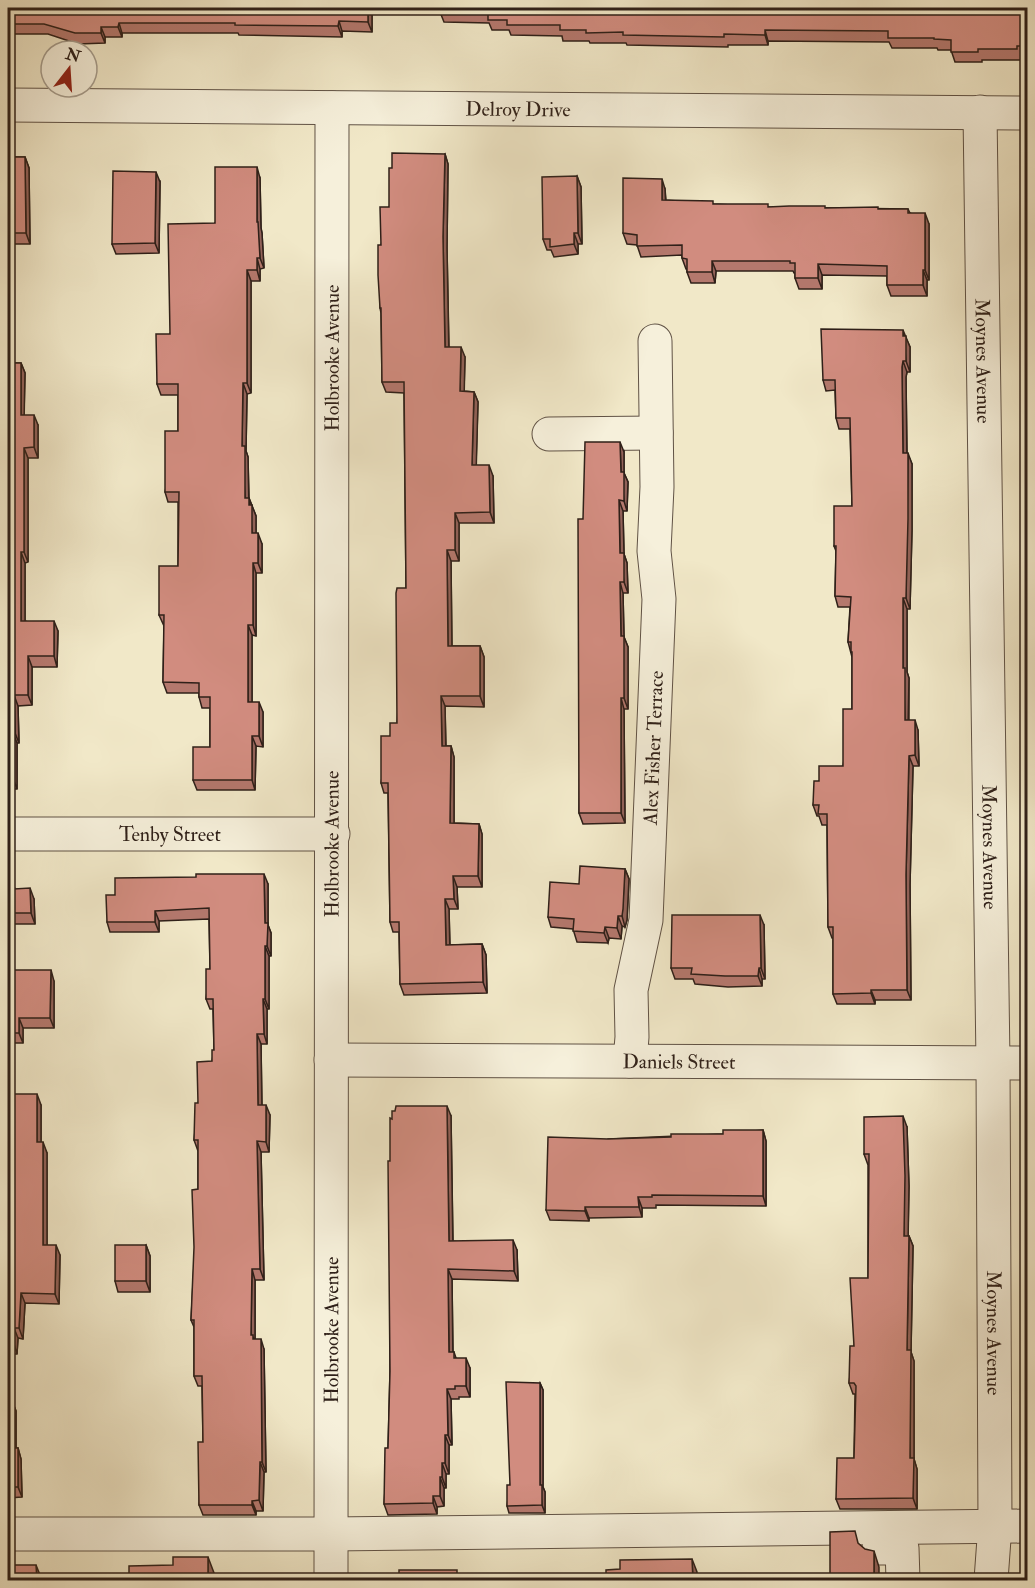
<svg xmlns="http://www.w3.org/2000/svg" width="1035" height="1588" font-family="'IM FELL Double Pica',serif">
<rect width="100%" height="100%" fill="#f1e8c8"/>
<filter id="stains"><feTurbulence type="fractalNoise" baseFrequency=".00333" numOctaves="4"/><feColorMatrix values="0 0 0 0 .2 0 0 0 0 .09 0 0 0 0 .02 0 0 0 .5 -.17"/></filter>
<radialGradient id="worn" r=".72"><stop offset=".6" stop-color="#630" stop-opacity="0"/><stop offset="1" stop-color="#630" stop-opacity=".3"/></radialGradient>
<g fill="none" stroke-linecap="round" stroke-linejoin="round">
<g stroke="#605245" stroke-width="35">
<g id="minor">
<path id="s1" d="M8 105 1028 113"/>
<path id="s2" d="M980 112 993 1063 995 1525 991 1580"/>
<polyline points="549,434 656,433"/>
<path id="s3" d="M8 834H333"/>
<path id="s4" d="M331 1060 1028 1063"/>
<path id="s5" d="M630 1061 632 1037 631 990 646 920 659 599 654 551 657 487 655 341"/>
<polyline points="8,1534 330,1534 1028,1526"/>
<polyline points="879,1548 902,1548 903,1580"/>
<path id="s6" d="M331 1580 332 108"/>
</g>
</g>
<use href="#minor" stroke="#f6f0db" stroke-width="33"/>
</g>
<g fill="#b4786d" stroke="#2f2019" stroke-width="1.5">
<polygon points="8,8 372,8 372,32 342,31 342,37 239,35 238,33 122,33 122,37 105,37 105,43 78,44 48,34 8,34"/>
<polygon points="1028,8 1028,56 1021,56 1021,60 982,60 982,62 955,62 951,50 938,50 937,48 892,48 889,42 768,41 768,45 728,45 728,47 627,45 626,43 590,43 589,41 563,41 562,36 511,35 509,30 492,30 489,23 444,22 440,12"/>
<polygon points="445,154 448,164 447,248 449,347 465,357 464,391 474,392 478,402 476,465 493,476 494,523 459,523 459,561 451,561 452,646 480,646 484,657 484,707 445,706 446,746 451,746 454,757 454,823 479,824 482,834 482,887 457,887 458,909 449,909 450,945 482,944 486,955 487,993 404,995 400,984 399,932 393,932 390,922 388,793 384,793 381,783 390,736 397,723 406,588 404,393 386,392 382,382 381,313 380,308 381,245 389,207"/>
<polygon points="8,157 25,157 29,168 30,244 14,244 14,280 9,280 11,337 14,347 14,363 21,363 25,373 24,415 38,425 38,458 28,458 28,562 25,563 25,621 58,631 57,667 32,667 32,705 18,706 19,743 17,743 17,789 8,789"/>
<polygon points="577,176 581,187 582,244 578,244 578,254 554,257 551,250 547,250 543,239"/>
<polygon points="260,178 261,228 262,233 264,268 260,269 260,281 251,281 251,393 247,394 246,451 248,457 249,498 256,516 256,533 262,544 262,573 256,573 256,636 252,635 252,702 263,712 263,747 256,746 255,790 197,790 193,780 210,747 210,708 202,708 199,697 199,693 167,693 163,682 164,626 159,615 178,566 178,502 168,502 165,492 178,431 178,395 161,395 157,384 170,334 215,223"/>
<polygon points="160,182 159,253 116,254 112,244"/>
<polygon points="665,189 666,200 714,204 770,207 908,209 910,213 929,224 929,280 927,280 927,296 891,296 887,285 887,276 822,275 822,289 799,289 795,278 795,273 794,273 793,271 716,271 715,283 691,283 687,272 687,269 686,269 682,258 682,255 641,257 637,245 627,244 623,233"/>
<polygon points="905,336 910,347 910,372 907,372 906,377 907,453 912,464 912,530 910,609 907,609 907,672 909,678 909,720 918,730 919,766 913,766 910,885 911,1000 875,1000 875,1004 837,1004 833,994 833,938 832,938 828,927 827,825 822,825 819,816 817,816 813,805 819,781 843,766 852,709 852,657 848,642 850,607 838,607 835,596 836,551 834,546 852,506 850,429 839,429 836,418 835,390 826,391 823,380"/>
<polygon points="624,452 624,473 628,482 627,511 623,511 624,554 627,563 628,593 623,593 624,637 628,647 628,709 624,709 625,823 583,824 579,813 583,519"/>
<polygon points="625,869 629,879 627,920 625,927 622,926 621,939 609,938 608,943 577,942 573,929 551,927 548,917 579,884"/>
<polygon points="268,884 268,925 271,933 271,956 269,956 269,1009 267,1009 267,1044 261,1044 262,1105 270,1115 269,1152 261,1152 264,1280 255,1280 255,1339 264,1349 266,1472 264,1472 263,1511 256,1511 256,1515 203,1515 199,1505 203,1442 202,1386 198,1386 194,1376 194,1327 191,1320 198,1189 198,1151 194,1140 198,1103 212,1061 214,1050 213,1009 210,1009 206,999 210,969 209,919 159,921 159,932 110,932 107,922 115,895"/>
<polygon points="8,886 14,886 15,889 34,899 35,924 8,924"/>
<polygon points="764,925 765,979 762,979 762,986 728,987 695,984 693,979 675,979 671,968"/>
<polygon points="8,970 54,981 54,1028 23,1028 23,1043 9,1043 11,1094 41,1105 41,1142 47,1153 47,1245 60,1255 59,1304 25,1303 23,1339 18,1338 17,1354 10,1354 9,1401 12,1401 16,1411 16,1448 18,1448 21,1459 22,1497 8,1498"/>
<polygon points="451,1116 453,1241 517,1250 518,1281 452,1279 453,1352 454,1352 456,1358 470,1368 470,1397 459,1397 459,1399 451,1399 452,1445 449,1445 449,1474 446,1474 446,1488 444,1488 444,1506 437,1507 437,1514 388,1515 384,1504 388,1448 390,1371 390,1161"/>
<polygon points="907,1127 909,1186 908,1236 909,1236 913,1246 911,1352 914,1361 914,1459 917,1469 917,1509 840,1509 836,1499 854,1458 855,1394 853,1394 849,1383 854,1346 868,1278 868,1165 864,1154"/>
<polygon points="763,1130 766,1141 766,1206 656,1205 656,1208 642,1208 642,1217 589,1218 589,1221 550,1220 546,1210 608,1139 723,1134"/>
<polygon points="146,1245 150,1256 150,1292 118,1292 115,1281"/>
<polygon points="540,1383 543,1390 543,1487 545,1492 545,1513 509,1513 507,1506 510,1485"/>
</g>
<g fill="#926259" stroke="#2f2019" stroke-width="1.5">
<polygon points="368,8 372,8 372,32 368,22"/>
<polygon points="339,21 342,31 342,37 338,26"/>
<polygon points="119,23 122,33 122,37 118,27"/>
<polygon points="101,27 105,37 105,43 101,33"/>
<polygon points="765,30 768,41 768,45 765,35"/>
<polygon points="445,154 448,164 447,248 449,357 445,347 443,237"/>
<polygon points="25,157 29,168 30,244 26,233"/>
<polygon points="257,167 260,178 261,228 262,233 264,268 260,258 257,222"/>
<polygon points="156,172 160,182 159,253 155,243"/>
<polygon points="577,176 581,187 582,244 578,233"/>
<polygon points="662,179 665,189 666,210 662,200"/>
<polygon points="925,213 929,224 929,280 925,270"/>
<polygon points="10,233 14,244 14,280 10,270"/>
<polygon points="574,233 578,244 578,254 574,244"/>
<polygon points="257,258 260,269 260,281 257,270"/>
<polygon points="712,261 716,271 715,283 712,272"/>
<polygon points="818,264 822,275 822,289 818,278"/>
<polygon points="247,270 251,281 251,393 247,383"/>
<polygon points="923,270 927,280 927,296 923,285"/>
<polygon points="8,275 9,280 11,337 14,347 14,373 11,363 8,337"/>
<polygon points="903,330 910,347 910,372 906,361"/>
<polygon points="461,347 465,357 464,402 460,391"/>
<polygon points="903,361 907,372 906,377 907,463 903,453 902,367"/>
<polygon points="21,363 25,373 24,425 21,415"/>
<polygon points="243,383 247,394 246,451 248,457 249,508 245,498 242,446"/>
<polygon points="474,392 478,402 476,476 472,465"/>
<polygon points="34,415 38,425 38,458 34,447"/>
<polygon points="620,442 624,452 624,473 628,482 627,511 624,501 621,472"/>
<polygon points="24,448 28,458 28,562 24,552"/>
<polygon points="908,453 912,464 912,530 910,609 906,598"/>
<polygon points="489,465 493,476 494,523 490,512"/>
<polygon points="249,498 256,516 256,544 252,533"/>
<polygon points="619,500 623,511 624,554 627,563 628,593 624,582 620,553"/>
<polygon points="455,513 459,523 459,561 455,550"/>
<polygon points="258,533 262,544 262,573 258,563"/>
<polygon points="447,550 451,561 452,657 448,646"/>
<polygon points="21,552 25,563 25,631 21,621"/>
<polygon points="253,563 256,573 256,636 253,625"/>
<polygon points="620,582 623,593 624,637 628,647 628,709 624,698 621,636"/>
<polygon points="903,598 907,609 907,672 909,678 908,730 905,720 903,668"/>
<polygon points="54,621 58,631 57,667 54,656"/>
<polygon points="248,625 252,635 252,712 248,702"/>
<polygon points="480,646 484,657 484,707 480,696"/>
<polygon points="28,656 32,667 32,705 28,695"/>
<polygon points="14,695 18,706 19,743 15,733"/>
<polygon points="441,696 445,706 446,757 442,746"/>
<polygon points="621,698 624,709 625,823 621,813"/>
<polygon points="259,702 263,712 263,747 259,736"/>
<polygon points="915,720 918,730 919,766 915,755"/>
<polygon points="13,733 17,743 17,789 13,778"/>
<polygon points="252,736 256,746 255,790 252,780"/>
<polygon points="451,746 454,757 454,834 450,823"/>
<polygon points="909,756 913,766 910,885 911,1000 907,990 906,875"/>
<polygon points="479,824 482,834 482,887 478,876"/>
<polygon points="625,869 629,879 627,920 625,927 622,916"/>
<polygon points="264,874 268,884 268,925 271,933 271,956 267,946 265,923"/>
<polygon points="453,876 457,887 458,909 454,899"/>
<polygon points="30,888 34,899 35,924 31,913"/>
<polygon points="445,899 449,909 450,955 446,945"/>
<polygon points="155,911 159,921 159,932 155,922"/>
<polygon points="760,915 764,925 765,979 761,968"/>
<polygon points="618,916 622,926 621,939 617,928"/>
<polygon points="605,927 609,938 608,943 604,933"/>
<polygon points="482,944 486,955 487,993 483,982"/>
<polygon points="265,946 269,956 269,1009 265,999"/>
<polygon points="759,968 762,979 762,986 758,976"/>
<polygon points="51,970 54,981 54,1028 50,1018"/>
<polygon points="871,990 875,1000 875,1004 871,993"/>
<polygon points="263,999 267,1009 267,1044 264,1034"/>
<polygon points="19,1018 23,1028 23,1043 19,1033"/>
<polygon points="257,1034 261,1044 262,1115 258,1105"/>
<polygon points="8,1038 9,1043 12,1105 8,1094"/>
<polygon points="37,1094 41,1105 41,1153 37,1142"/>
<polygon points="266,1105 270,1115 269,1152 266,1142"/>
<polygon points="447,1106 451,1116 453,1251 449,1241"/>
<polygon points="903,1116 907,1127 909,1186 908,1246 904,1236"/>
<polygon points="763,1130 766,1141 766,1206 763,1196"/>
<polygon points="257,1141 261,1152 264,1280 260,1269"/>
<polygon points="43,1142 47,1153 47,1255 43,1245"/>
<polygon points="638,1197 642,1208 642,1217 639,1207"/>
<polygon points="585,1207 589,1218 589,1221 585,1211"/>
<polygon points="909,1236 913,1246 911,1352 914,1361 914,1459 917,1469 917,1509 913,1498 910,1458 907,1350"/>
<polygon points="513,1240 517,1250 518,1281 514,1271"/>
<polygon points="56,1245 60,1255 59,1304 55,1294"/>
<polygon points="146,1245 150,1256 150,1292 146,1281"/>
<polygon points="252,1269 255,1280 255,1340 251,1335"/>
<polygon points="448,1269 452,1279 453,1363 449,1352"/>
<polygon points="21,1293 25,1303 23,1339 19,1328"/>
<polygon points="14,1328 18,1338 17,1354 14,1344"/>
<polygon points="261,1339 264,1349 266,1472 262,1462"/>
<polygon points="8,1348 10,1354 9,1412 8,1408"/>
<polygon points="466,1358 470,1368 470,1397 466,1386"/>
<polygon points="540,1383 543,1390 543,1487 545,1492 545,1513 542,1505 540,1485"/>
<polygon points="447,1389 451,1399 452,1445 448,1435"/>
<polygon points="12,1401 16,1411 16,1459 12,1448"/>
<polygon points="445,1435 449,1445 449,1474 445,1463"/>
<polygon points="18,1448 21,1459 22,1497 18,1487"/>
<polygon points="260,1462 264,1472 263,1511 259,1500"/>
<polygon points="442,1463 446,1474 446,1488 442,1477"/>
<polygon points="440,1477 444,1488 444,1506 440,1496"/>
<polygon points="433,1496 437,1507 437,1514 433,1503"/>
<polygon points="252,1501 256,1511 256,1515 252,1505"/>
<polygon points="874,1551 879,1567 879,1581 874,1581"/>
<polygon points="208,1557 214,1573 214,1581 208,1581"/>
<polygon points="692,1559 697,1572 697,1581 693,1581"/>
<polygon points="36,1565 42,1580 42,1581 37,1581"/>
</g>
<g fill="#d18c7f" stroke="#2f2019" stroke-width="1.5">
<polygon points="8,8 368,8 368,22 339,21 338,26 235,25 235,23 119,23 118,27 101,27 101,33 75,33 44,24 8,24"/>
<polygon points="440,8 1028,8 1028,44 1027,44 1027,46 1017,46 1017,49 978,49 978,52 951,52 951,40 934,39 934,38 888,38 888,31 765,30 765,35 724,34 724,37 623,35 623,32 586,33 586,30 560,30 560,25 507,25 507,20 488,20 488,13 440,12"/>
<polygon points="392,153 445,154 443,237 445,347 461,347 460,391 474,392 472,465 489,465 490,512 455,513 455,550 447,550 448,646 480,646 480,696 441,696 442,746 451,746 450,823 479,824 478,876 453,876 454,899 445,899 446,945 482,944 483,982 400,984 399,922 390,922 388,783 381,783 381,736 390,736 390,723 397,723 396,593 397,588 406,588 404,382 382,382 381,308 380,308 378,275 378,245 381,245 380,207 389,207 389,168 392,168"/>
<polygon points="8,157 25,157 26,233 10,233 10,270 8,270"/>
<polygon points="215,167 257,167 257,222 258,222 260,258 257,258 257,270 247,270 247,383 243,383 242,446 245,446 245,498 249,498 249,505 252,505 252,533 258,533 258,563 253,563 253,625 248,625 248,702 259,702 259,736 252,736 252,780 193,780 193,747 210,747 210,697 199,697 199,683 163,682 164,615 159,615 159,566 178,566 179,492 165,492 165,431 178,431 178,384 157,384 156,334 170,334 168,224 215,223"/>
<polygon points="113,171 156,172 155,243 112,244"/>
<polygon points="577,176 578,233 574,233 574,244 550,247 550,239 543,239 542,177"/>
<polygon points="623,178 662,179 662,200 713,201 713,204 768,204 768,207 789,206 825,206 825,208 878,207 878,209 908,209 908,213 925,213 925,270 923,270 923,285 887,285 887,266 818,264 818,278 795,278 795,263 790,263 790,261 712,261 712,272 687,272 687,259 682,258 682,245 637,246 637,235 623,233"/>
<polygon points="821,329 903,330 903,336 906,336 906,361 903,361 902,367 903,453 908,453 908,519 906,598 903,598 903,668 905,668 905,720 915,720 915,755 909,756 906,875 907,990 871,990 871,993 833,994 833,927 828,927 827,814 818,814 819,805 813,805 814,781 819,781 819,766 843,766 843,709 852,709 852,652 851,652 851,642 848,642 851,597 835,596 836,546 834,546 834,506 852,506 850,418 836,418 835,380 823,380"/>
<polygon points="8,336 10,336 11,363 21,363 21,415 34,415 34,447 24,448 24,552 21,552 21,621 54,621 54,656 28,656 28,695 14,695 15,733 13,733 13,778 8,778"/>
<polygon points="585,442 620,442 621,472 624,472 624,501 619,500 620,553 624,553 624,582 620,582 621,636 624,636 624,698 621,698 621,813 579,813 578,519 583,519"/>
<polygon points="580,866 625,869 623,909 622,916 618,916 617,928 605,927 604,933 573,931 574,919 548,917 550,882 579,884"/>
<polygon points="196,874 264,874 265,923 268,923 267,946 265,946 265,999 263,999 264,1034 257,1034 258,1105 266,1105 266,1142 257,1141 260,1269 252,1269 251,1335 253,1335 253,1339 261,1339 262,1462 260,1462 259,1500 252,1501 252,1505 199,1505 198,1442 203,1442 202,1376 194,1376 194,1320 191,1320 194,1247 192,1190 198,1189 198,1140 194,1140 195,1103 198,1103 197,1062 212,1061 212,1050 214,1050 213,999 206,999 206,969 210,969 209,908 155,911 155,922 107,922 106,895 115,895 115,878 196,877"/>
<polygon points="8,886 14,886 14,889 30,888 31,913 8,913"/>
<polygon points="672,915 760,915 761,968 759,968 758,976 725,976 691,974 692,968 671,968"/>
<polygon points="8,970 51,970 50,1018 19,1018 19,1033 8,1033"/>
<polygon points="8,1086 8,1094 37,1094 37,1142 43,1142 43,1245 56,1245 55,1294 21,1293 19,1328 14,1328 14,1344 8,1343"/>
<polygon points="396,1106 447,1106 449,1241 513,1240 514,1271 448,1269 449,1352 454,1352 454,1358 466,1358 466,1386 455,1386 455,1389 447,1389 448,1435 445,1435 445,1463 442,1463 442,1477 440,1477 440,1496 433,1496 433,1503 384,1504 385,1448 388,1448 390,1371 388,1161 390,1161 390,1118 392,1119 392,1111 395,1111"/>
<polygon points="903,1116 905,1176 904,1236 909,1236 907,1350 911,1350 910,1458 914,1458 913,1498 836,1499 837,1458 854,1458 856,1386 854,1383 849,1383 850,1346 854,1346 850,1278 868,1278 869,1154 864,1154 864,1117"/>
<polygon points="723,1130 763,1130 763,1196 652,1195 652,1197 638,1197 639,1207 585,1207 585,1211 546,1210 548,1137 608,1139 671,1137 671,1134 723,1134"/>
<rect x="115" y="1245" width="31" height="36"/>
<polygon points="506,1382 540,1383 540,1485 542,1485 542,1505 507,1506 507,1485 510,1485"/>
<polygon points="8,1401 12,1401 12,1448 18,1448 18,1487 8,1487"/>
<polygon points="855,1531 858,1543 865,1549 874,1551 874,1581 830,1581 830,1532"/>
<polygon points="173,1557 208,1557 208,1581 129,1581 129,1566 173,1565"/>
<polygon points="692,1559 693,1581 606,1581 606,1570 620,1569 620,1560"/>
<polygon points="9,1565 36,1565 37,1581 8,1581 8,1577 9,1577"/>
<polygon points="399,1570 457,1570 457,1581 390,1581 399,1580"/>
</g>
<g text-anchor="middle" dominant-baseline="central" stroke-width="6" stroke-linejoin="round" paint-order="stroke">
<g font-size="20" fill="#2f2019" stroke="#f6f0db">
<text stroke="none"><textPath href="#s1" startOffset="510">Delroy Drive</textPath></text>
<text stroke="none"><textPath href="#s6" startOffset="1222">Holbrooke Avenue</textPath></text>
<text stroke="none"><textPath href="#s2" startOffset="249">Moynes Avenue</textPath></text>
<text stroke="none"><textPath href="#s5" startOffset="315">Alex Fisher Terrace</textPath></text>
<text stroke="none"><textPath href="#s3" startOffset="162">Tenby Street</textPath></text>
<text stroke="none"><textPath href="#s6" startOffset="736">Holbrooke Avenue</textPath></text>
<text stroke="none"><textPath href="#s2" startOffset="735">Moynes Avenue</textPath></text>
<text stroke="none"><textPath href="#s4" startOffset="348">Daniels Street</textPath></text>
<text stroke="none"><textPath href="#s6" startOffset="250">Holbrooke Avenue</textPath></text>
<text stroke="none"><textPath href="#s2" startOffset="1221">Moynes Avenue</textPath></text>
</g>
</g>
<rect width="1035" height="1588" fill="none" stroke="#f1e8c8" stroke-width="30"/>
<rect x="9" y="9" width="1017" height="1570" fill="none" stroke="#2f2019" stroke-width="3"/>
<rect x="15" y="15" width="1005" height="1558" fill="none" stroke="#2f2019" stroke-width="1.5"/>
<g transform="translate(69 69) rotate(17)"><circle r="28" fill="#f6f0db" stroke="#a69d8d" stroke-width="1.5"/>
<path d="M0-4.5L10 22L0 15L-10 22Z" fill="#8f2418"/>
<text y="-9" font-size="16" font-weight="bold" text-anchor="middle" fill="#2f2019">N</text>
</g>
<rect width="100%" height="100%" filter="url(#stains)"/>
<rect width="100%" height="100%" fill="url(#worn)"/>
</svg>
